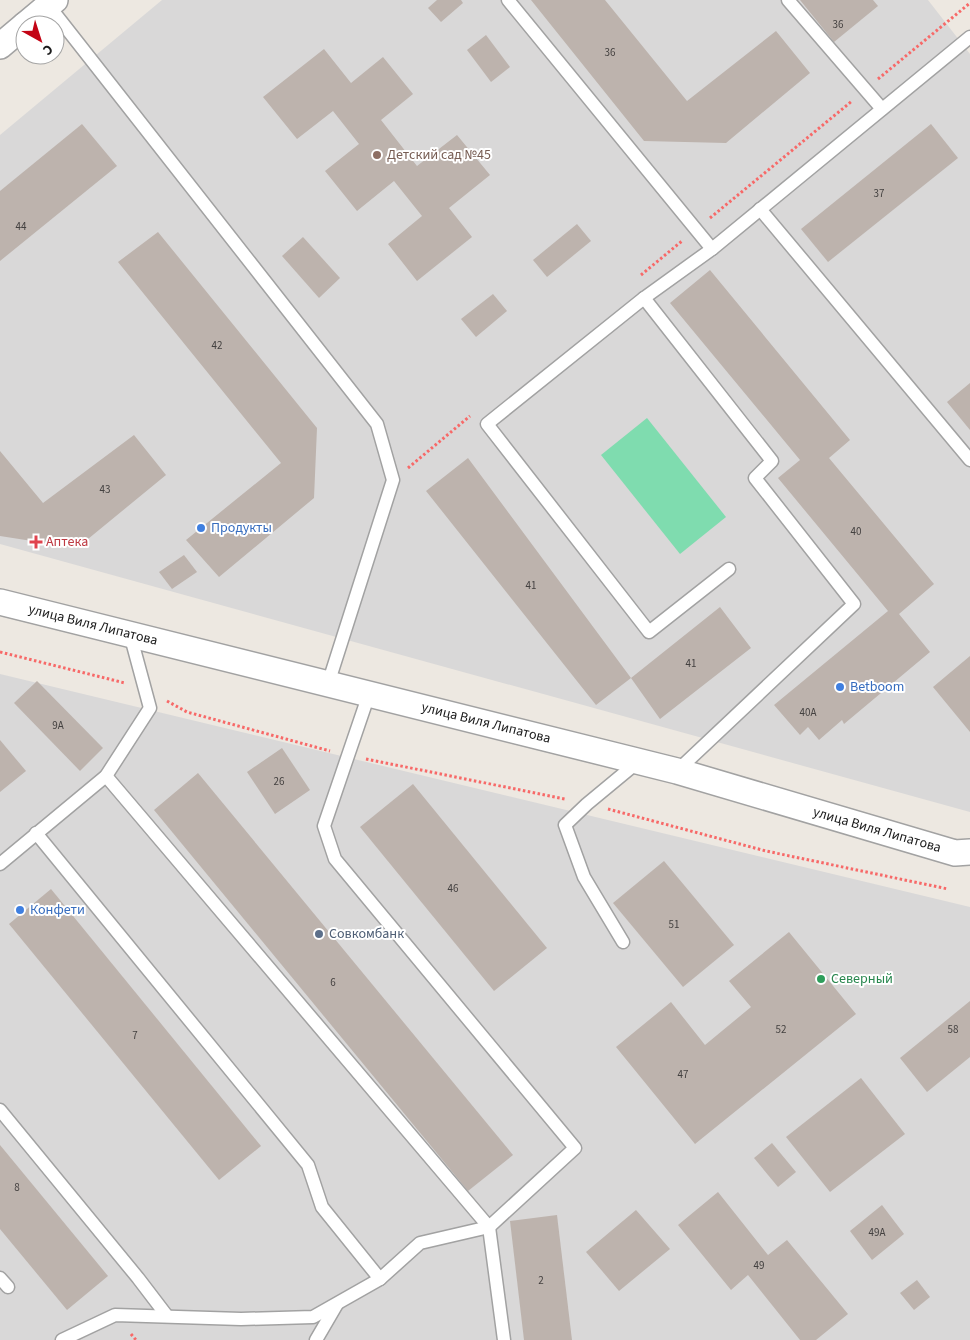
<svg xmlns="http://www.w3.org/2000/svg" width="970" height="1340" font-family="'Source Sans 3',sans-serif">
<rect width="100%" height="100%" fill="#ede8e1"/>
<g fill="#d9d8d8">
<polygon points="162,0 928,0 970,54 970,812 0,544 0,135"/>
<polygon points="0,674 970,907 970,1340 0,1340"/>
</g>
<polygon fill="#7fdcaf" points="647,418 726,517 680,554 601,455"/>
<g fill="#bdb3ad">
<polygon points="437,0 461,0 463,3 441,22 428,8"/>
<polygon points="531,0 605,0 687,101 776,31 810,73 726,143 644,141"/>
<polygon points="800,0 873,0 878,6 834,42"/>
<polygon points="486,35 510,67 491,82 467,50"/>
<polygon points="324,49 351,83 383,57 413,94 381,120 417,166 457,135 490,175 449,208 472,237 417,281 388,244 422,216 394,181 357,211 325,171 359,144 333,111 297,139 263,97"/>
<polygon points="82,124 117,166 0,261 0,191"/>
<polygon points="931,124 958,158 828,262 801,229"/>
<polygon points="577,224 591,241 547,277 533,260"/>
<polygon points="158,232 317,428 314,498 219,577 186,540 281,463 118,262"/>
<polygon points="303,237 340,278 319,298 282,256"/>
<polygon points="710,270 850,440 829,458 934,584 899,614 930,652 844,724 842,720 819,740 808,727 800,735 774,705 888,611 778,478 800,460 670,303"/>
<polygon points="493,294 507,311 476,337 461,319"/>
<polygon points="970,383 970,430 947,402"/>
<polygon points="134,435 166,475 77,548 0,536 0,451 43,503"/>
<polygon points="468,458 631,678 720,607 751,648 660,719 631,678 596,705 426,491"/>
<polygon points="184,555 197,572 172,589 159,572"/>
<polygon points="970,656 970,732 933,687"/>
<polygon points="37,681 103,748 80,771 14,703"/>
<polygon points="0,740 26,771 0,792"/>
<polygon points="282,748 310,790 275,814 247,772"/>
<polygon points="198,773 513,1155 468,1191 154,810"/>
<polygon points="413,784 547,948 494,991 360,827"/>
<polygon points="664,861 734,945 683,987 613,903"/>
<polygon points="51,889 261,1146 219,1180 9,924"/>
<polygon points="789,932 856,1014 695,1144 616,1047 671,1002 705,1045 751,1007 729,981"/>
<polygon points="970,1001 970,1057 927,1092 900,1058"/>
<polygon points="861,1078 905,1134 830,1192 786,1137"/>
<polygon points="772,1143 796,1172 778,1187 754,1158"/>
<polygon points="0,1145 108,1276 67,1310 0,1229"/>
<polygon points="718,1192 768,1255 787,1240 848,1314 816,1340 800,1340 748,1275 731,1290 678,1225"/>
<polygon points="882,1205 904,1234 872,1260 850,1231"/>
<polygon points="636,1210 670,1249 619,1291 586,1252"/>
<polygon points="557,1215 572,1340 524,1340 510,1221"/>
<polygon points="917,1280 930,1297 914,1310 900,1293"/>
</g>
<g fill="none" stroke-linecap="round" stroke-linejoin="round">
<g stroke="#a2a2a2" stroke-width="15">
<g id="lane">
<polyline points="508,0 712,249"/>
<polyline points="788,0 882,109"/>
<polyline points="49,6 377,424 393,480 328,684"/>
<polyline points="760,209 970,460"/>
<polyline points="644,298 772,461 755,478 854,604 677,771"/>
<polyline points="729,569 649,632 487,424 644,298 712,249 970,37"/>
<polyline points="106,776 489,1227 504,1340"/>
<polyline points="36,833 308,1165 322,1207 380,1279"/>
<polyline points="0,864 106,776 150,708 130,634"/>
<polyline points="623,942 584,877 565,825 587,804 639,761"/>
<polyline points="0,1110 138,1278 167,1316"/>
<polyline points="0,1278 8,1287"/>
<polyline points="62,1340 115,1315 241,1319 313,1317 380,1279 420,1243 489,1227 575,1148 335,859 324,826 369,694"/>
<polyline points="316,1340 337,1304"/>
</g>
</g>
<g stroke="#a2a2a2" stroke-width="28">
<g id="street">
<polyline points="25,25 55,0"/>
<polyline points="0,46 25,25"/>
<polyline points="0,602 677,771 955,853 970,852"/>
</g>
</g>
<g stroke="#f76968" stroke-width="3" stroke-dasharray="2.5 2.5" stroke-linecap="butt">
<polyline points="878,79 970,3"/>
<polyline points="710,218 852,101"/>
<polyline points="641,275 682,241"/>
<polyline points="408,468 470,416"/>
<polyline points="0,652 125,683"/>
<polyline points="167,701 187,712 330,751"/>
<polyline points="366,759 565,799"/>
<polyline points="608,809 766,851 948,889"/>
<polyline points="131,1334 136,1340"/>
</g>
<use href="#lane" stroke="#fff" stroke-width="12"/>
<use href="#street" stroke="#fff" stroke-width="25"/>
</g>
<circle fill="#8d6e63" stroke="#fff" stroke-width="2" cx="377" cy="155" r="5"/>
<g fill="#3f7fe0" stroke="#fff" stroke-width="2">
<circle cx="201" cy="528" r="5"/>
<circle cx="840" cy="687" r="5"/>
<circle cx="20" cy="910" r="5"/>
</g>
<path fill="#e0444e" stroke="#fff" stroke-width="2" d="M33.5 534.5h5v5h5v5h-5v5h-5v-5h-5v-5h5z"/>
<circle fill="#5c6f8a" stroke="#fff" stroke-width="2" cx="319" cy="934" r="5"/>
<circle fill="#2e9e5b" stroke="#fff" stroke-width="2" cx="821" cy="979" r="5"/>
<g text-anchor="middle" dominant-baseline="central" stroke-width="4" stroke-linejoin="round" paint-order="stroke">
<g font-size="11" fill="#444140">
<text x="838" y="24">36</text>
<text x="610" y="52">36</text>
<text x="879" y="193">37</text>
<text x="21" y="226">44</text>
<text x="217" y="345">42</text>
<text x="105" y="489">43</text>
<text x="856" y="531">40</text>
<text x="531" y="585">41</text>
<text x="691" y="663">41</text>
<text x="808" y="712">40А</text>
<text x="58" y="725">9А</text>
<text x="279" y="781">26</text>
<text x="453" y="888">46</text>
<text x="674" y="924">51</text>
<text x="333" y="982">6</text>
<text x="781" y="1029">52</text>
<text x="953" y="1029">58</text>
<text x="135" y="1035">7</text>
<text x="683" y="1074">47</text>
<text x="17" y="1187">8</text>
<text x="877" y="1232">49А</text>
<text x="759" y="1265">49</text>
<text x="541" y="1280">2</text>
</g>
<g font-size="14" fill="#785e54" stroke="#fff" text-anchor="start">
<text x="387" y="155">Детский сад №45</text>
</g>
<g font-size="14" fill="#366cbe" stroke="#fff" text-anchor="start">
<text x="211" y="528">Продукты</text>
<text x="850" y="687">Betboom</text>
<text x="30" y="910">Конфети</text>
</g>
<g font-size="14" fill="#be3a42" stroke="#fff" text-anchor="start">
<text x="46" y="542">Аптека</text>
</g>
<g font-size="14" fill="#1b1b1b" stroke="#fff">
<text transform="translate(93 625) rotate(14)">улица Виля Липатова</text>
<text transform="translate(486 723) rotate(14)">улица Виля Липатова</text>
<text transform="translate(877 830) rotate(16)">улица Виля Липатова</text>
</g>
<g font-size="14" fill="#4e5e75" stroke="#fff" text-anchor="start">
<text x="329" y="934">Совкомбанк</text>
</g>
<g font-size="14" fill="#27864d" stroke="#fff" text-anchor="start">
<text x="831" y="979">Северный</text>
</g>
</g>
<g transform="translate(40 40) rotate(141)"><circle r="24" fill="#ffffff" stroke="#a4a4a4"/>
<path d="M0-4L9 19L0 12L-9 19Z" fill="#c30415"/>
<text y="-8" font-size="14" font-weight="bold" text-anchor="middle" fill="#1b1b1b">С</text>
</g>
</svg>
